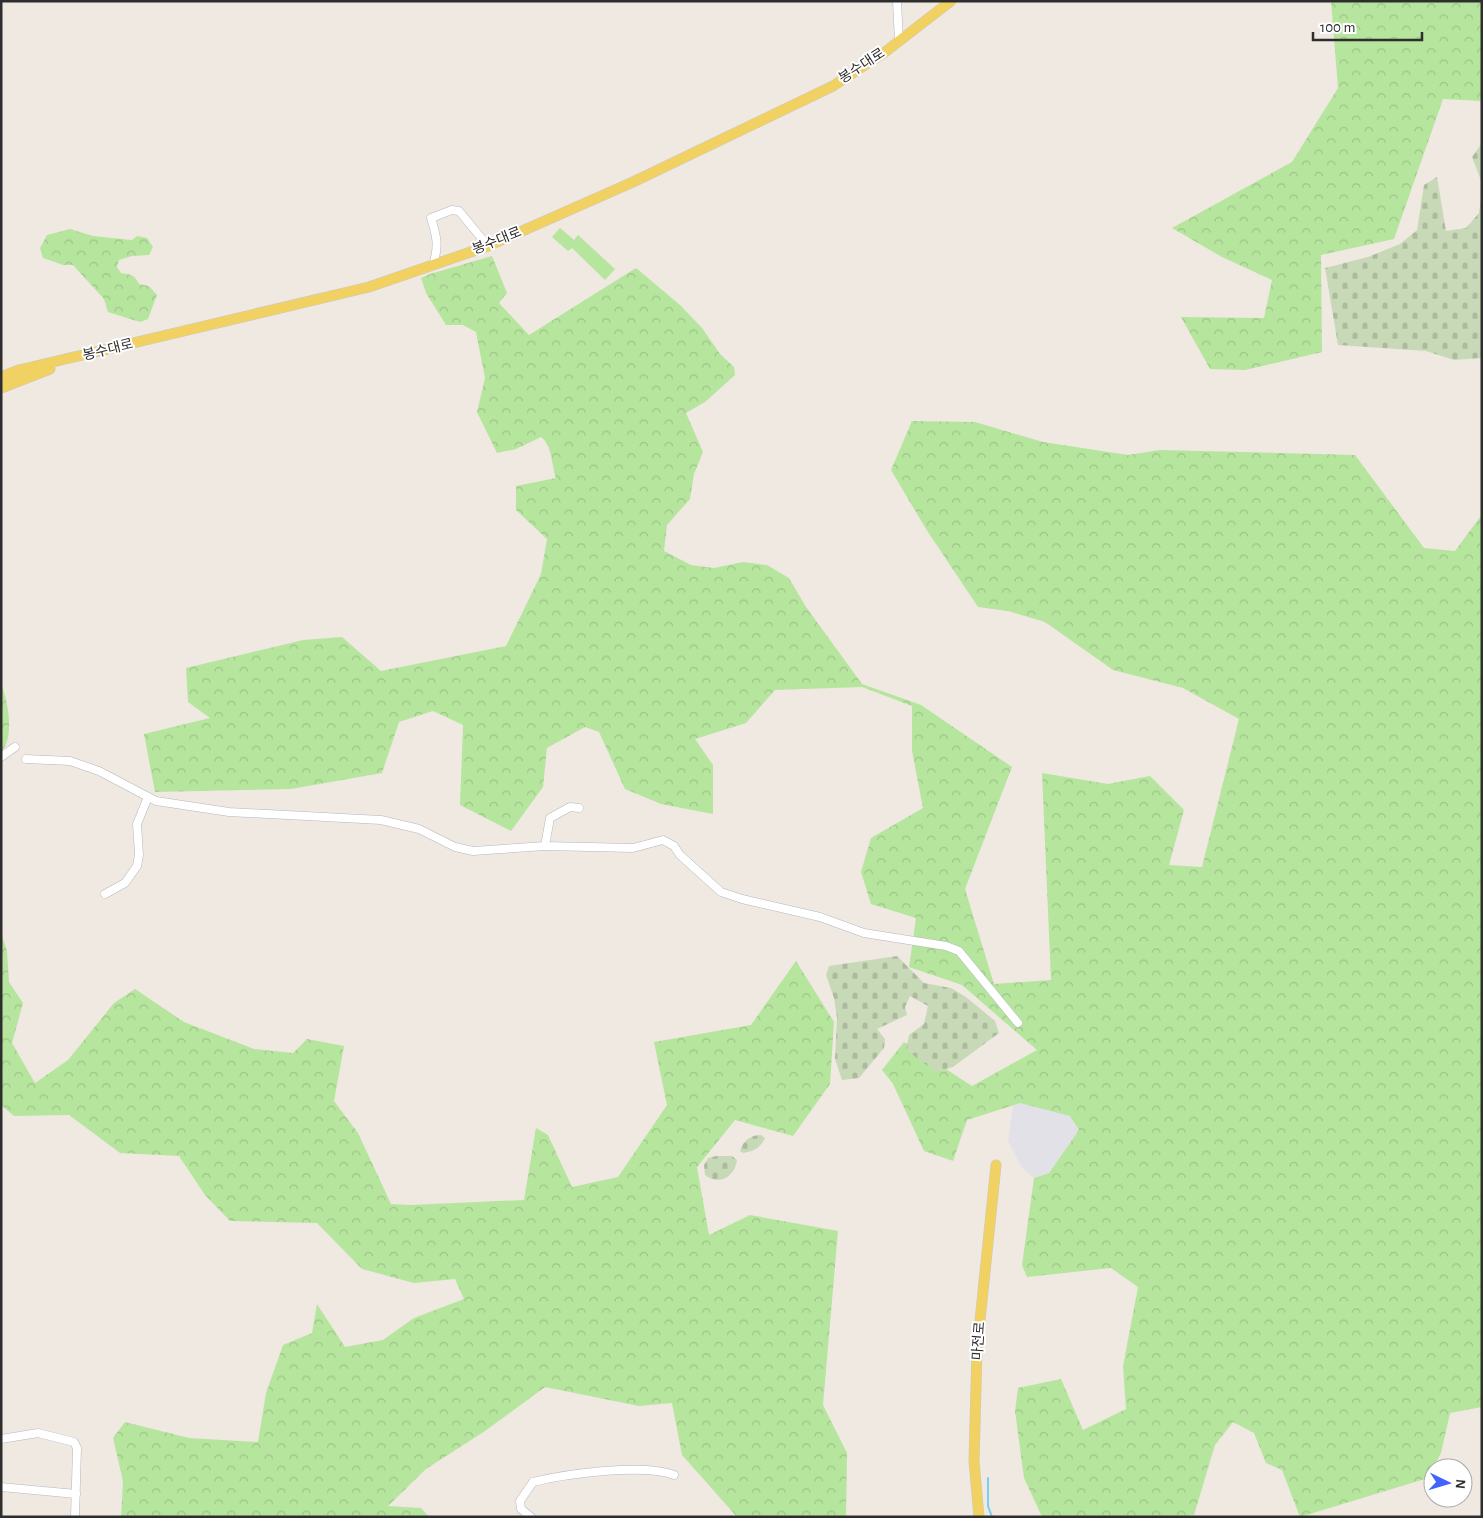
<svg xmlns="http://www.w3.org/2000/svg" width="1483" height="1518" font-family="'Alegreya Sans','Noto Sans KR',sans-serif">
<defs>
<pattern id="forest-crowns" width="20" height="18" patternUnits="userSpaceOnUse" patternTransform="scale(1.25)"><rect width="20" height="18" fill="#b6e59e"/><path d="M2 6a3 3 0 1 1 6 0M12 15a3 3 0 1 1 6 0" fill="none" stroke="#9dc588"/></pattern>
<pattern id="cemetery-stones" width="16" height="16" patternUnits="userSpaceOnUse" patternTransform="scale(1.25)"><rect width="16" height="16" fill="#c8d9b8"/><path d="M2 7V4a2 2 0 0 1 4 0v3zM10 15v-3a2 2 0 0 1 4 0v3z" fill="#acbb9e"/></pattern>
</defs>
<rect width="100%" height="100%" fill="#efe9e1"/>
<polygon fill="#e3e1e8" points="1020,1102 1070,1116 1079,1130 1049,1173 1034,1178 1022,1168 1008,1141 1013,1106"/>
<polygon fill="#b6e59e" points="560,228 574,240 578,235 615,269 605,280 572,248 568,251 552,237"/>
<g fill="url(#forest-crowns)">
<polygon points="1331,1 1482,1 1482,101 1443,99 1394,239 1321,255 1322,352 1245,370 1210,369 1181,317 1264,318 1272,280 1222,257 1172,228 1292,162 1338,88"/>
<path d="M70 229 93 236 132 240 137 236 147 238 153 247 149 255 132 256 119 260 117 267 121 273C130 274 135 275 139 284L149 286 157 295 148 319 140 322 108 312 104 299 73 265H63L43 258 40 248 47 235Z"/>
<path d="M492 256 507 293 499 303 529 335 636 268 680 305 702 328 720 354 734 367 735 375 705 402 686 413 703 452 694 474 690 499 667 525 664 551 691 565 714 568 743 562 767 565 789 578 806 607 862 684 921 705 1012 767 965 889 994 984 1051 980 1042 773 1108 784 1150 776 1184 810 1169 865 1202 867 1239 719 1183 688 1113 670 1045 622 1008 611 978 607 926 529 891 470 912 421 975 422 1043 442 1128 455 1160 450 1355 455 1424 548 1455 551 1480 517 1482 518V1407L1450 1413 1441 1453 1428 1478 1300 1517 1282 1470 1266 1463 1254 1433 1233 1422 1215 1445 1194 1515 1179 1517H1042L1024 1478 1015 1411 1018 1388 1061 1379 1083 1430 1126 1409 1123 1366 1138 1287 1111 1268 1027 1277 1022 1265 1034 1178 1049 1173 1079 1130 1070 1116 1020 1103 967 1120 953 1161 924 1151 893 1084 882 1070 904 1042 972 1086 1037 1050 962 985 909 967 916 918 871 904 861 872 871 838 923 808 912 751V706L862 687 775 690 746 723 695 739 713 765V814L661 804 625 789 599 732 585 727 547 748 543 787 511 831 460 805 463 725 433 711 399 722 382 773 291 789 155 792 144 734 210 718 188 702 186 668 303 640 342 637 381 671 506 646 541 574 547 539 516 510V486L556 478C551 464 553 446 541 437L516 449 497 453 477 412 485 378 476 332 463 325H446L426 293 421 278 430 274Z"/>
<path d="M1 684C8 700 15 738 1 752Z"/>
<polygon points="1,933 7,951 9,982 23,1003 12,1043 35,1083 68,1060 114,1003 135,989 184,1022 254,1049 293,1053 307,1039 344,1046 334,1101 358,1133 391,1204 410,1205 524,1200 536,1128 548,1135 572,1187 618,1177 667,1105 654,1042 751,1025 796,961 834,1022 830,1084 793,1136 735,1120 697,1167 709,1235 750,1215 838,1231 823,1405 847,1453 846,1517 737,1517 682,1455 672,1403 639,1406 545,1387 485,1431 426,1469 388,1506 421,1508 429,1517 121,1517 123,1481 113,1438 125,1422 189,1438 258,1442 266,1393 283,1345 312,1333 317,1304 345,1347 383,1340 414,1318 464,1299 455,1279 414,1283 362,1269 317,1223 230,1221 205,1195 179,1156 120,1153 69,1115 14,1116 1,1105"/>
</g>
<g fill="url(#cemetery-stones)">
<polygon points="1482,143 1482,183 1472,157"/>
<polygon points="1437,177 1446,231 1466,228 1479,213 1482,190 1482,358 1454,360 1426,351 1338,345 1325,268 1368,257 1400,244 1417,230 1424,185"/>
<polygon points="897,956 924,983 951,988 966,997 995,1021 999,1033 953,1067 936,1072 906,1050 909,1035 924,1024 928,1006 910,996 905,1007 907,1015 877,1029 885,1039 884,1048 859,1078 842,1080 835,1059 837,1018 834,998 826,975 829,966"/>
<path d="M761 1135 765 1138C760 1148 754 1151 743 1153L740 1151C743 1141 750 1135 761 1135Z"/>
<path d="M716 1156H732L737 1160C735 1177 719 1186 705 1175L704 1165 708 1158Z"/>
</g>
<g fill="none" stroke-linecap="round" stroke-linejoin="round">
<polyline stroke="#75cff0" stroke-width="2" points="988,1478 988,1506 992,1517"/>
<g stroke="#b4b7c1" stroke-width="9">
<g id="minor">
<polyline points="897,1 899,42"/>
<path d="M433 265C439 246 437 237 431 218L452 210 459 211 488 246"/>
<polyline points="1,757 15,747"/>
<polyline points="26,759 70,761 99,771 156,801 229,812 381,820 419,829 455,847 473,851 545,846 633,848 663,840 674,846 680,855 721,892 742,899 820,917 864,933 946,946 959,951 1018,1023"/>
<polyline points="545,846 550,818 570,807 579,808"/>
<polyline points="105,894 125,883 137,866 139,855 137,824 148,797"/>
<polyline points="1,1439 38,1433 74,1442 77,1448 75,1517"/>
<polyline points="1,1487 76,1494"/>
<path d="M531 1517 521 1509 520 1501 533 1482C565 1474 644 1463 674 1475"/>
</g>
</g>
<g stroke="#c9c9c9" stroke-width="11">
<g id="major">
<polyline points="1,377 19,370 369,287 488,246 633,182 833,86 885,52 951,1"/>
<polyline points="1,388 50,369"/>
<polyline points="979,1517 974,1461 977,1350 996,1165"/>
</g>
</g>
<use href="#minor" stroke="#fff" stroke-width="8"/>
<use href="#major" stroke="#f2d163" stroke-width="10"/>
</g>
<g text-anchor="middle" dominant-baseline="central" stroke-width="4" stroke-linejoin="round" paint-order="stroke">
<g font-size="14" fill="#2e2e2e" stroke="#fff">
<text transform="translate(862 66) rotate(-33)">봉수대로</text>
<text transform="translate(497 241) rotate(-22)">봉수대로</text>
<text transform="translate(108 350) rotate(-14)">봉수대로</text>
<text transform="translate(979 1341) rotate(-86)">마전로</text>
</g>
</g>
<rect width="1483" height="1518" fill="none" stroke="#2e2e2e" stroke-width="5"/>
<g transform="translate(1448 1483) rotate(95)"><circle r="24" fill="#ffffff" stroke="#ababab"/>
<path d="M0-4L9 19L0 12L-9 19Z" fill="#4264fb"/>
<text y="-8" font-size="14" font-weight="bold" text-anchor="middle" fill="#2e2e2e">N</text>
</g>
<path d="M1313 32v8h109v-8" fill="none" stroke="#2e2e2e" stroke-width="2.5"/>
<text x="1320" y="32" font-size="15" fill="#2e2e2e" stroke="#ffffff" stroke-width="4" paint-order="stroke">100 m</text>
</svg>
